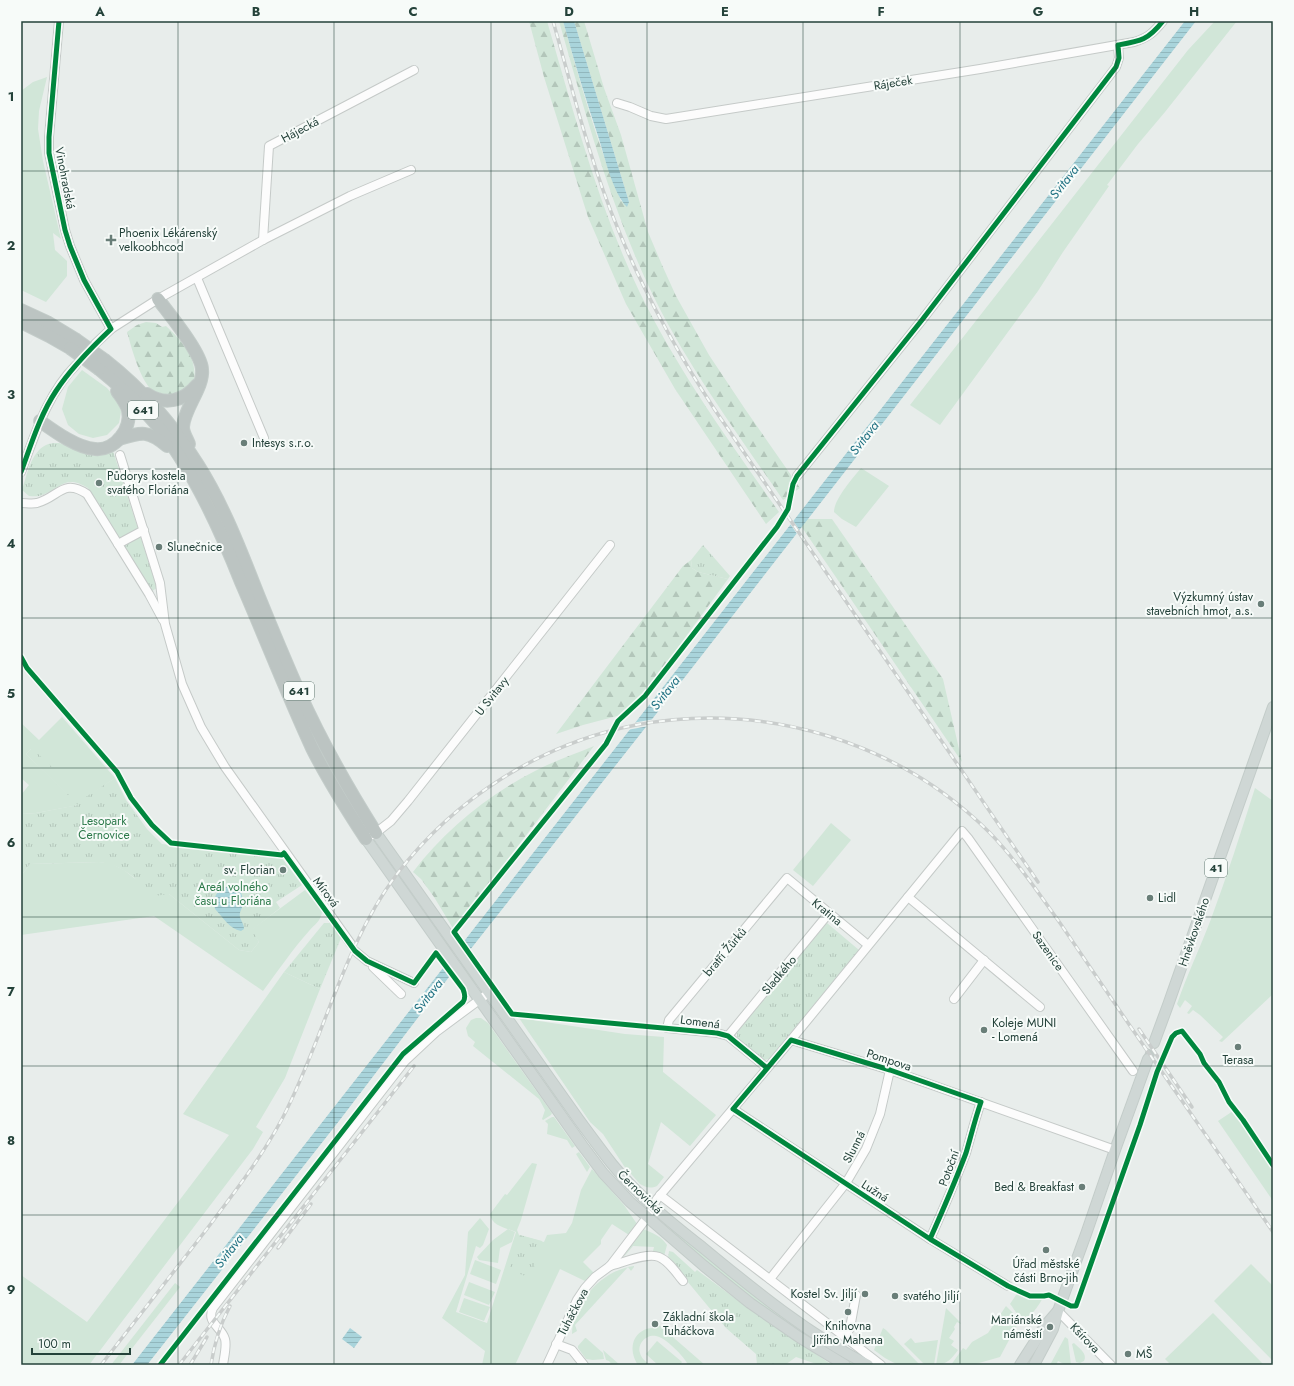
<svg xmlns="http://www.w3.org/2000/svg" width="1294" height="1386" font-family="Jost,sans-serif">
<defs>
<pattern id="forest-firs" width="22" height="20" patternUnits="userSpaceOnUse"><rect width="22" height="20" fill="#d1e6d8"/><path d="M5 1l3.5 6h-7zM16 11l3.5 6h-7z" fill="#b3c6ba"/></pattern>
<pattern id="park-tufts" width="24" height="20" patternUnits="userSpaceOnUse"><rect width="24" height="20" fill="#d1e6d8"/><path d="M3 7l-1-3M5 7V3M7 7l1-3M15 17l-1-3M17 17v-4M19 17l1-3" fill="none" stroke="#b3c6ba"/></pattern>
<pattern id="water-rules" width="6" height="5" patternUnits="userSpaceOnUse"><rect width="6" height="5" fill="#a9d4db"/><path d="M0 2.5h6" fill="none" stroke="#91b7bd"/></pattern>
</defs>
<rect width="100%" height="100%" fill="#e8edeb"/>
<g fill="#d1e6d8">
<polygon points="1215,21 1237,21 1165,112 1138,144 1107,185 1109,186 1063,252 1038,291 940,425 910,405 1188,50"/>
<polygon points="47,77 39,111 38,129 43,161 61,239 53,233 55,250 67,261 67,276 46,302 21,290 21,91 33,82"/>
<polygon points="82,370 107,388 118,401 121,412 119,423 107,435 93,438 79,434 68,425 62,409 68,387"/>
<path d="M861 468 889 486 856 527 842 519 834 512C834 499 853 478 861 468Z"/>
<polygon points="62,717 115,778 84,799 31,749 26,754 79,805 36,813 21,814 21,795 29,785 21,778 21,723 39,740"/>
<path d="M1255 788 1273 801V994L1222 1042 1219 1041 1223 1037 1200 1015 1193 1010 1189 1014 1187 1013 1192 1006 1185 1000 1180 1008 1177 1004C1187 975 1200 948 1211 919 1227 876 1241 832 1255 788Z"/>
<polygon points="831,823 851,840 813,886 793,870"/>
<polygon points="381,848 477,983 476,985 475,985 380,852 380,849"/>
<path d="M99 862 110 863 124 870 134 878 169 894 239 950 251 952 259 942 251 930 305 890 322 911C322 920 314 925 309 931 292 950 278 971 263 991L154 916 21 935V876L30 864Z"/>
<polygon points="284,972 320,989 285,1078 256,1127 263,1132 253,1149 89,1365 21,1365 21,1275 87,1322 229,1135 183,1114"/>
<polygon points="493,1009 543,1080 622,1183 603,1161 571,1117 539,1077"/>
<polygon points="476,1018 481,1018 488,1023 552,1113 551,1115 543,1120 542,1119 545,1110 539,1099 473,1046 475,1042 468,1036 466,1028 471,1020"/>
<path d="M519 1018 625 1034 664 1037 663 1072 716 1115 690 1146 661 1122 648 1164 664 1177 657 1186C650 1189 645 1187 640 1184L624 1166 603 1134 590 1122Z"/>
<polygon points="1233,1111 1236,1117 1240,1119 1273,1169 1273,1201 1218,1121"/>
<polygon points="552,1117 554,1117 575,1146 572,1148 567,1140 547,1134 548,1124 545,1121"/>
<polygon points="579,1152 590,1167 587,1172 576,1154"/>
<path d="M532 1163 537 1164 521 1220 517 1230 519 1235 544 1242 547 1235 566 1233 572 1223 581 1190 592 1169 624 1205 637 1224 629 1235 612 1224 601 1240V1244L583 1262 594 1273 585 1281 560 1269 515 1365H482L485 1351 442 1318 465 1275 468 1232 480 1218 489 1229 483 1245 480 1248 476 1246 456 1312 487 1323 516 1232C507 1228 491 1226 490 1214L505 1194 507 1195Z"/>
<polygon points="673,1228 859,1365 853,1365 848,1363 770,1312 739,1289 670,1232"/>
<polygon points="508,1229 515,1232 512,1242 500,1248 498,1263 479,1260 477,1257 493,1240"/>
<path d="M643 1229C653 1233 661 1236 667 1245L664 1256 653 1251 654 1247 633 1246 622 1259Z"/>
<polygon points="475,1260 501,1270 496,1284 470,1274"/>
<polygon points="1251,1264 1273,1286 1273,1361 1214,1301"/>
<path d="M634 1266V1267L631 1271 628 1267 575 1325 577 1331 572 1334C573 1302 602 1270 634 1266Z"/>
<polygon points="469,1282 495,1292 489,1305 464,1295"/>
<polygon points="175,1283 180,1287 119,1365 111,1365"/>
<path d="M1018 1292 1032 1297 1043 1298C1039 1304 1030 1322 1020 1316 1016 1314 1013 1307 1010 1304Z"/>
<polygon points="464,1298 490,1307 484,1321 459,1312"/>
<polygon points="1006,1306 1017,1317 1017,1325 1000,1357 972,1365 951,1365 963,1348 966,1350 972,1342 988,1333"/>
<path d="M946 1308 960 1322 961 1324 957 1322 954 1327 955 1329 949 1338 954 1341 951 1345 958 1350C952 1358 947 1365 936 1365Z"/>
<polygon points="1213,1313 1264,1365 1171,1365 1165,1359"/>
<path d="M659 1325 705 1365H688C685 1357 665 1337 656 1336 647 1334 637 1343 640 1353 641 1358 646 1362 650 1365H638C630 1353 630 1337 644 1330 650 1327 655 1329 659 1325Z"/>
<polygon points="883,1328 886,1330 920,1365 898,1365 885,1358 874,1350"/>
<polygon points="1065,1337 1068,1339 1071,1365 1066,1365 1058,1361 1056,1365 1050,1365"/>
<polygon points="585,1338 586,1338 603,1353 604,1359 593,1360 586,1359 578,1348 578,1346"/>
<polygon points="911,1338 915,1343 938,1340 934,1365 925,1365 904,1344"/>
<polygon points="657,1341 682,1362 680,1365 658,1365 646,1354"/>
<path d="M1074 1343C1079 1348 1088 1354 1084 1361L1080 1363 1076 1362 1072 1344Z"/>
</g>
<g fill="url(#forest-firs)">
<path d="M529 21H547C574 113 598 206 640 293 678 371 729 441 779 512L766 524 675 389 626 304 588 217 544 77Z"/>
<path d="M559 21H563C580 82 597 143 621 201L629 202 574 21H584L604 88 621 135 648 232 662 265 676 296 709 355 745 409 800 488 783 500C736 431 685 363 649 287 609 202 585 112 559 21Z"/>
<path d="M146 322 156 323 162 327 166 326C183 342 198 358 194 383L177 397C170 396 161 396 155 393 140 382 132 349 127 332L137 325Z"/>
<polygon points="807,519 832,519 943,679 962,762 801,526"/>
<polygon points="691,560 692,568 698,572 728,579 646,691 621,715 583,725 556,734 683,566"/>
<path d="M594 746 454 930 434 897 421 879 413 872C444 831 488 795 535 771 554 761 575 754 594 746Z"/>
</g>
<g fill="url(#park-tufts)">
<path d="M59 443 95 456 113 451 157 588 152 591 88 488C65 474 62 488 42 495 38 497 33 496 29 496L22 490C27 475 31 452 46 445 50 443 55 443 59 443Z"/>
<polygon points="703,545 730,576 728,579 698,572 692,568 691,560"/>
<path d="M32 748 84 798 115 778 126 800 147 829 162 844 240 854 281 857 302 885 276 902 280 908 252 930 259 942 251 952 239 950 169 894 154 896C137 880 123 864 98 862L30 864 21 876V814L36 813 78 805 26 754Z"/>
<polygon points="324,923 331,923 341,938 320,989 284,972"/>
<polygon points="827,923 859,950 769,1059 764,1060 737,1038 737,1033 740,1027"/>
<polygon points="520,1235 542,1241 531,1278 509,1270"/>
<polygon points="669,1251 673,1252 695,1272 697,1270 752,1311 832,1365 819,1365 796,1357 785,1365 757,1365 756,1354 726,1328 668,1258"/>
<polygon points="603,1350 620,1365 612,1365 609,1361 606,1360"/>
</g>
<g fill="url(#water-rules)">
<path d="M563 21H574L629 202 627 207C613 193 605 158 599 139 586 100 574 61 563 21Z"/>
<polygon points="1185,21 1196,21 653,718 462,960 339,1121 147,1365 132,1365"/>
<path d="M232 884H235C241 889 243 897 243 904 242 909 239 912 240 917 241 921 244 924 244 929L241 931C229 929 223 917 215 909 213 892 218 891 232 884Z"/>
<polygon points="350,1328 362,1337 354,1348 342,1339"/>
</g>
<g fill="#e8edeb">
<polygon points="792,519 800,531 797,534 789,522"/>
<polygon points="655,719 649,726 627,730 632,723"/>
<polygon points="462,940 471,952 452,976 443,964"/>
</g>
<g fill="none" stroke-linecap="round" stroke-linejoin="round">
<polyline stroke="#c1cbc8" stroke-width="10" stroke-dasharray="10 5" stroke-linecap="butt" points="1148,1059 1154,1043"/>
<g stroke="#c5cac8" stroke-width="10">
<g id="minor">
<polyline points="59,21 49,137 49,153 65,230 70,246 84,280 111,329"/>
<path d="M617 103 630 107 651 116 666 119 980 69 1134 42C1149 37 1153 33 1163 21"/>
<polyline points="263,240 269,146 414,70"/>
<polyline points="197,278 264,438"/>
<polyline points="95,344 111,329 158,299 263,240 350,196 411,170"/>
<polyline points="120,455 160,583 165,624 182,684 201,727 225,767 351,944"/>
<path d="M21 472C35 435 47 394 76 365"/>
<polyline points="797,476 922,320 1116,67 1119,58 1118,45"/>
<path d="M21 503C26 503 32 504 37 503 59 497 63 478 87 494L149 594 163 620"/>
<polyline points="118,544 144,530"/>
<polyline points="373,835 391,821 408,801 610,545"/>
<polyline points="908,897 1040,1007"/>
<polyline points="355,951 367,961 414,983"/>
<polyline points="373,967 401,994"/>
<polyline points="954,999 984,960"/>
<polyline points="728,1036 829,913"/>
<polyline points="791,1040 890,1070 1115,1150"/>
<polyline points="767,1068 728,1036 717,1033 667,1028 669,1020 787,878 868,945"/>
<polyline points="733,1109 930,1239 1008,1286"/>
<polyline points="660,1195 845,1337 850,1328 856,1295"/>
<path d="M930 1239C943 1210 955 1182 966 1153 971 1136 975 1119 981 1102"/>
<path d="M610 1266C622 1263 647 1252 659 1257 669 1261 677 1274 683 1281"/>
<polyline points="770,1279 846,1183 866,1149 880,1114 890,1070"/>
<polyline points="1058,1311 1111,1365"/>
<polyline points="845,1337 881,1365"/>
<polyline points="556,1344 572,1350 584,1365"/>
<path d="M223 1365C224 1357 227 1346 225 1339 221 1326 206 1323 213 1308L405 1061 436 1032 490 992"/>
<polyline points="547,1365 577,1300 585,1288 595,1277 610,1266 645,1220 657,1199 791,1040 962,831 968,838 1133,1071"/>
</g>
</g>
<g stroke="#c3ccc9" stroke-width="12">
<g id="major">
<path d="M376 833 579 1120C590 1135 601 1150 612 1164 638 1196 670 1222 702 1247 754 1290 808 1334 868 1365"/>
<polyline points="366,839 582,1145 603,1173 630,1202 704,1266 750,1303 799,1337 845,1365"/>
<polyline points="1154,1043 1168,1005 1273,707"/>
<polyline points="1020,1365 1045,1326 1057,1312"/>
<polyline points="1034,1365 1053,1329 1058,1311 1086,1234 1115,1150 1148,1059"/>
</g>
</g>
<g stroke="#c3ccc9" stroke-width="14">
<g id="highway">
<path d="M158 299C169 314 201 352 202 369 204 388 184 408 183 427 183 433 187 439 189 444"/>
<polyline points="21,310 47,322 75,339"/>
<polyline points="21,322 49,336 70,348"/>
<path d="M106 361C143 390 173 425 198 465 224 506 241 552 259 597 272 629 285 660 299 692 321 741 347 787 376 833"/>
<path d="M99 369C130 394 159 423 180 457 205 496 224 539 241 582 265 637 287 694 312 748 328 780 347 810 366 839"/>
<path d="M147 394C165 406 184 401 197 385"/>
<path d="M40 421C54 431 77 448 95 449 115 451 132 429 128 410 126 403 121 397 117 391"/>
<path d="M119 439C142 432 148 430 167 446"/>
</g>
</g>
<use href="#minor" stroke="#fcfcfc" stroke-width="8"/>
<use href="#major" stroke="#cfd7d5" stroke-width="10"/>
<use href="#highway" stroke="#bcc4c2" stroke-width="12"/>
<g stroke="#c9cdcc" stroke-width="3.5">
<g id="rail">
<path d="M553 21C573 91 590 162 618 229 644 293 677 352 715 410L1038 882"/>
<polyline points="1139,1029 1192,1107"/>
<polyline points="278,1248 311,1204"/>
<path d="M101 1365C135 1321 169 1277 203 1234 231 1197 260 1160 282 1119 324 1039 342 947 397 874 455 798 542 743 636 725 764 701 898 741 990 833 1016 860 1038 892 1060 923 1081 954 1102 985 1124 1017 1173 1089 1224 1160 1273 1232"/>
<polyline points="179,1365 414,1066"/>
<polyline points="190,1365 207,1337"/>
<path d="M211 1365C214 1344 220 1325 230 1306"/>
</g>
</g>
<use href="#rail" stroke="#f7fbf9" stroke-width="2" stroke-dasharray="6" stroke-linecap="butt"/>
<g stroke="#c3ccc9" stroke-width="14" stroke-linecap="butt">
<g id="highway-bridge">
<polyline points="75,339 106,361"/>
<polyline points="70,348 99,369"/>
</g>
</g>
<use href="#highway-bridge" stroke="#bcc4c2" stroke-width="12"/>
<g stroke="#f7fbf9" stroke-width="8">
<g id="cycleway">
<path d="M21 472C31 445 40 415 56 391 71 368 91 348 111 329L84 280 70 246 65 230 49 153V137L59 21"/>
<path d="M21 657 27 668 117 772 131 798 152 825 171 843 282 855 284 853 355 951 367 961 414 983 436 953 463 989C465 994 466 998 463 1002L403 1054 160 1365"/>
<path d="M767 1068 728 1036 717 1033 512 1014 454 932 606 744 618 721 645 696 777 527 788 509 793 484 797 476 922 320 1116 67 1119 58 1118 45C1141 41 1148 40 1163 21"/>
<path d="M930 1239C943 1210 955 1182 966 1153 971 1136 975 1119 981 1102L890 1070 791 1040 733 1109 930 1239 1008 1286 1030 1296H1044L1049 1295 1071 1306H1076L1140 1125 1157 1072 1172 1037 1176 1033 1182 1031 1200 1054 1204 1063 1219 1082 1229 1102 1243 1120 1273 1165"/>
</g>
</g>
<use href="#cycleway" stroke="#00873e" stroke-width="5"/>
</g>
<path fill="none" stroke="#24423a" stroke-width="1" stroke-opacity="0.55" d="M178 21V1365M334 21V1365M491 21V1365M647 21V1365M803 21V1365M960 21V1365M1116 21V1365M21 171H1273M21 320H1273M21 469H1273M21 618H1273M21 768H1273M21 917H1273M21 1066H1273M21 1215H1273"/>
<g fill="#697e78" stroke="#f7fbf9" stroke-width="1.5">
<path d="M109 234h4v4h4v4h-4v4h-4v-4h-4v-4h4z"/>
<circle cx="244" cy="443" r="4"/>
<circle cx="99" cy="483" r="4"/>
<circle cx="159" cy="547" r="4"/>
<circle cx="1261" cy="604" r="4"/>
<circle cx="283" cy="870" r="4"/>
<circle cx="1150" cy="898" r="4"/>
<circle cx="984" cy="1030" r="4"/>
<circle cx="1238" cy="1047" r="4"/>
<circle cx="1082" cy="1187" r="4"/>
<circle cx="1046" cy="1250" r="4"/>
<circle cx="865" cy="1294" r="4"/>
<circle cx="895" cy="1296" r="4"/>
<circle cx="848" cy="1312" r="4"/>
<circle cx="655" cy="1324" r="4"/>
<circle cx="1050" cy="1327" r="4"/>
<circle cx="1128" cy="1354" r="4"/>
</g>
<g text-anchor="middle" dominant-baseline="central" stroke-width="4" stroke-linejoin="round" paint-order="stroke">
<g fill="#f7fbf9" stroke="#637a73" stroke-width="1">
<rect x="128" y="401" width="30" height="18" rx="3"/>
<rect x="284" y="682" width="30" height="18" rx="3"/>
<rect x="1205" y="859" width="22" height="18" rx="3"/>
</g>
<g font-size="11" font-weight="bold" fill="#24423a">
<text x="143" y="410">641</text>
<text x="299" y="691">641</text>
<text x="1216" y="868">41</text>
</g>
<g font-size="12" fill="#24423a" stroke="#f7fbf9">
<text transform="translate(893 83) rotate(-9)">Ráječek</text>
<text transform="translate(300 130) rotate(-28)">Hájecká</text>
<text transform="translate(65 178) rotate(79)">Vinohradská</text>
<text transform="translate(492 696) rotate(-52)">U Svitavy</text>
<text transform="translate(326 892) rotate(53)">Mírová</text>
<text transform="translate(827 912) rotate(39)">Kratina</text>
<text transform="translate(1194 932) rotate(-71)">Hněvkovského</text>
<text transform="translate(1048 951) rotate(55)">Sazenice</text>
<text transform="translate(725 952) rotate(-50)">bratří Žůrků</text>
<text transform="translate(779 975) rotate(-50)">Sladkého</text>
<text transform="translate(700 1022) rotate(7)">Lomená</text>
<text transform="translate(889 1060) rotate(18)">Pompova</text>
<text transform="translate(854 1147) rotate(-63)">Slunná</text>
<text transform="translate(949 1168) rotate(-70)">Potoční</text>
<text transform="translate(875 1191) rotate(33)">Lužná</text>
<text transform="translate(640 1192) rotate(44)">Černovická</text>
<text transform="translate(573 1312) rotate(-62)">Tuháčkova</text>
<text transform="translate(1085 1338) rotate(46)">Kšírova</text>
</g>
<g font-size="12" fill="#24423a" stroke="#f7fbf9" text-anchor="start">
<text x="119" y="233">Phoenix Lékárenský<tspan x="119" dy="14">velkoobhcod</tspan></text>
<text x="252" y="443">Intesys s.r.o.</text>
<text x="107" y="476">Půdorys kostela<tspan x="107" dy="14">svatého Floriána</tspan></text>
<text x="167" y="547">Slunečnice</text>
<text x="1253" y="597" text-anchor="end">Výzkumný ústav<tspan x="1253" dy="14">stavebních hmot, a.s.</tspan></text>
<text x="275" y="870" text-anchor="end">sv. Florian</text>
<text x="1158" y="898">Lidl</text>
<text x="992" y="1023">Koleje MUNI<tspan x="992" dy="14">- Lomená</tspan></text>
<text x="1238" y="1060" text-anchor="middle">Terasa</text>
<text x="1074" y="1187" text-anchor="end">Bed &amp; Breakfast</text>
<text x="1046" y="1264" text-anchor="middle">Úřad městské<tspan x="1046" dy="14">části Brno-jih</tspan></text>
<text x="857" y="1294" text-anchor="end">Kostel Sv. Jiljí</text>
<text x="903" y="1296">svatého Jiljí</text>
<text x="663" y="1317">Základní škola<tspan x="663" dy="14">Tuháčkova</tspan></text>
<text x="1042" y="1320" text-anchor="end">Mariánské<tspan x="1042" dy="14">náměstí</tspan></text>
<text x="848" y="1326" text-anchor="middle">Knihovna<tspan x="848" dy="14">Jiřího Mahena</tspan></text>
<text x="1136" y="1354">MŠ</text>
</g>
<g font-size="12" fill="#2d7a4b" stroke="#f7fbf9">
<text x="104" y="821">Lesopark<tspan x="104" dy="14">Černovice</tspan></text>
<text x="233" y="887">Areál volného<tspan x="233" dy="14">času u Floriána</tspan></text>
</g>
<g font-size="13" font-style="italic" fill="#1c6f80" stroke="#f7fbf9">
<text transform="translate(1064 182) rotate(-52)">Svitava</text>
<text transform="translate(864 438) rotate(-52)">Svitava</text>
<text transform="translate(665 693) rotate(-52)">Svitava</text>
<text transform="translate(428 996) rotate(-52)">Svitava</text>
<text transform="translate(229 1251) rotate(-52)">Svitava</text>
</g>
</g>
<rect width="1294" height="1386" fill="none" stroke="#f7fbf9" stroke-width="44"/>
<path d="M32 1348v6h98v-6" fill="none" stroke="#24423a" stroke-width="2"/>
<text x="38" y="1348" font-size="12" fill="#24423a" stroke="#f7fbf9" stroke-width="3" paint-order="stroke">100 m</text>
<rect x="22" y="22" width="1250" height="1342" fill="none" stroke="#24423a" stroke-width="1.5"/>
<g font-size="13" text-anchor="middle" font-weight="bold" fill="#24423a">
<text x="100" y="16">A</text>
<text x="256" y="16">B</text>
<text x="413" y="16">C</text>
<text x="569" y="16">D</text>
<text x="725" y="16">E</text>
<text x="881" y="16">F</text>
<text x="1038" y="16">G</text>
<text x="1194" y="16">H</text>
<text x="11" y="101">1</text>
<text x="11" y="250">2</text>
<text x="11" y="399">3</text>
<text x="11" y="548">4</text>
<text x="11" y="698">5</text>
<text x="11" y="847">6</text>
<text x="11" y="996">7</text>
<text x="11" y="1145">8</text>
<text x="11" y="1294">9</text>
</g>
</svg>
